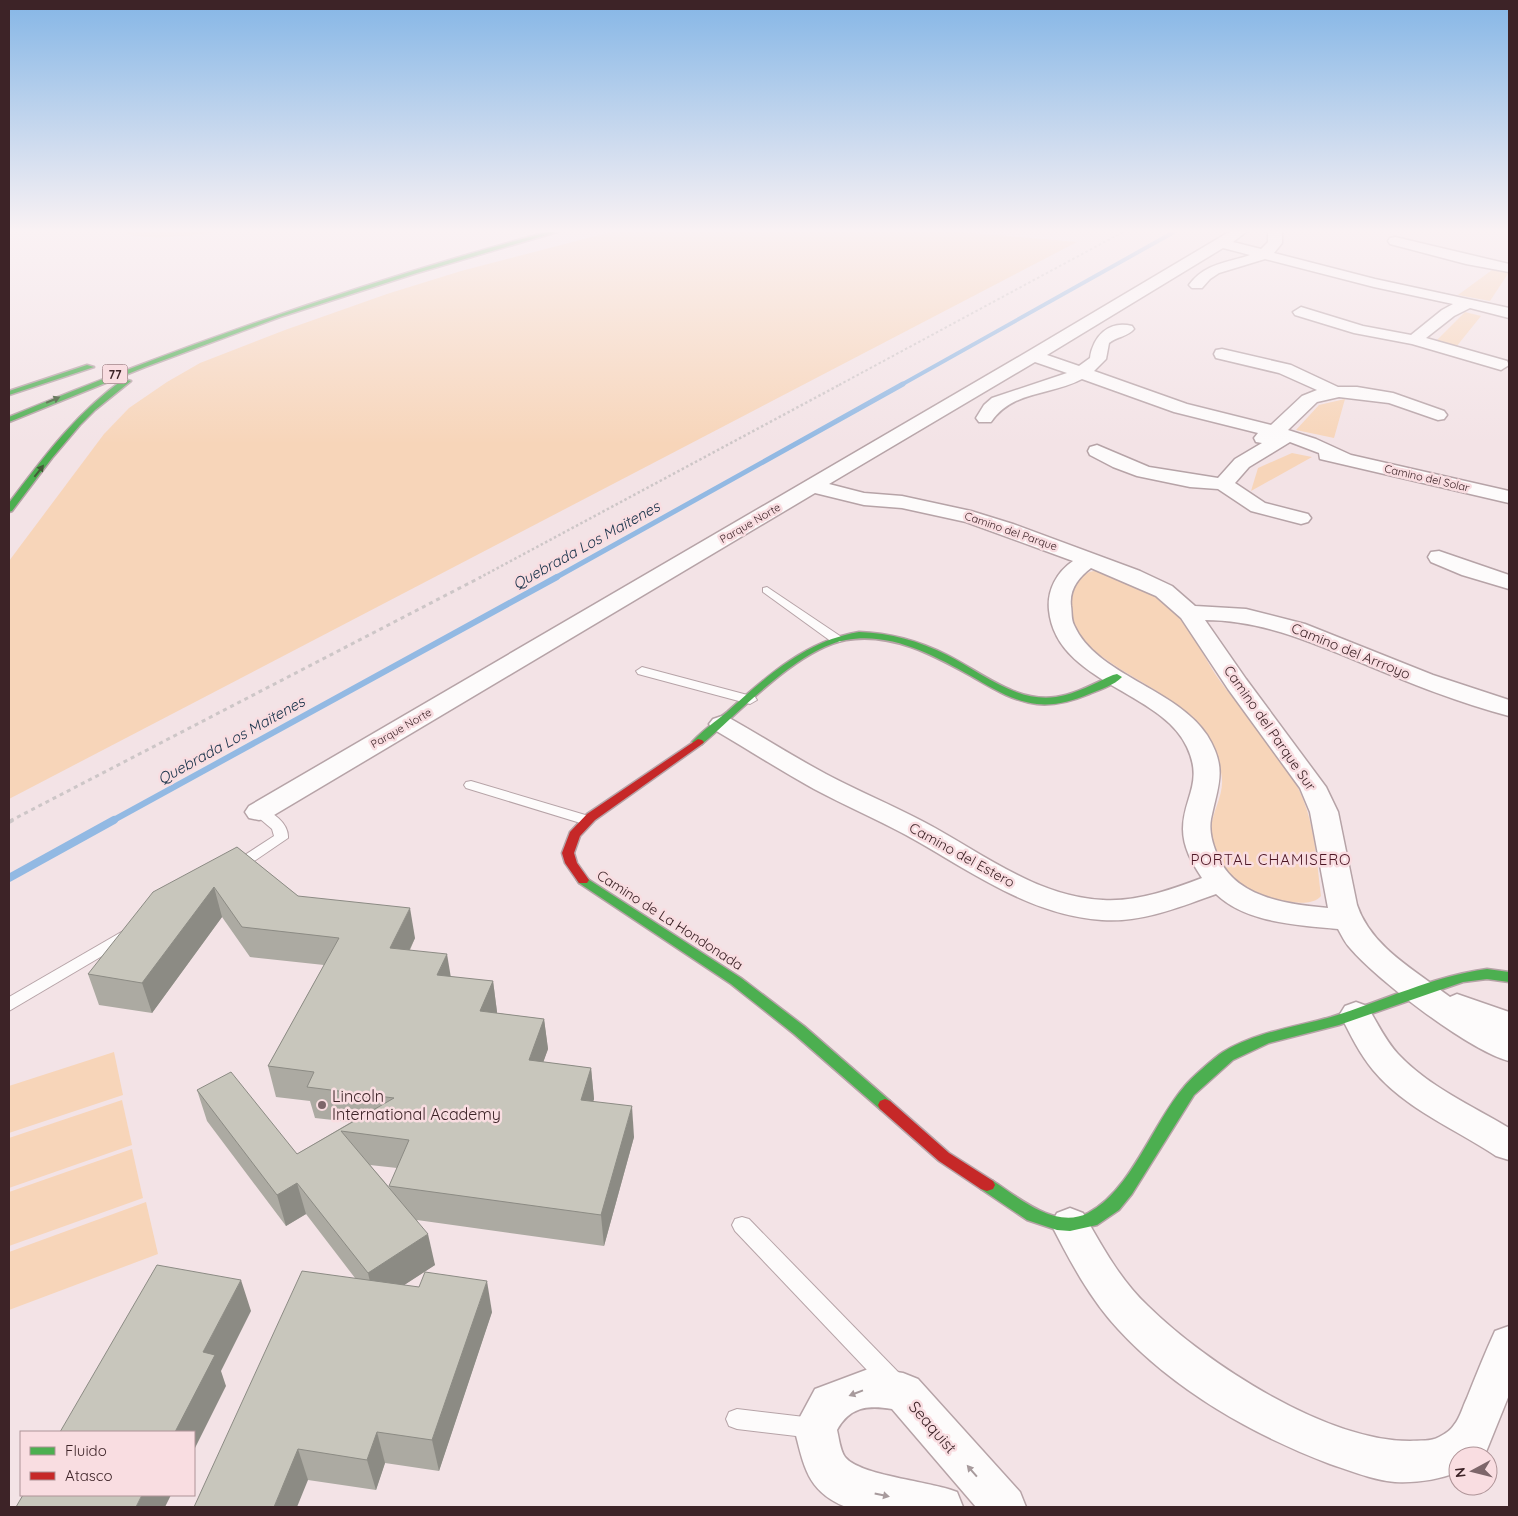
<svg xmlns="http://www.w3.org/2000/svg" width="1518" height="1516" font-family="Quicksand,sans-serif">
<rect width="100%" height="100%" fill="#f3e3e6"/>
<g fill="#f7d5b9">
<path d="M124 232H216C198 235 139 242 124 232Z"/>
<polygon points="611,232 961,232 1077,242 9,799 9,561 104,434 129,408 167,382 200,363 285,330 387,294 461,271"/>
<polygon points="1492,270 1509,272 1490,301 1458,295"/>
<polygon points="1465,312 1481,316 1456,347 1435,342"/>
<polygon points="1345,399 1334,438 1296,430 1319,405"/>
<polygon points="1292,453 1312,457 1251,491 1258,468"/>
<path d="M1094 571C1115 571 1163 598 1177 614 1194 634 1205 660 1220 681 1247 718 1286 757 1303 799 1315 829 1317 864 1321 896 1314 905 1295 903 1285 901 1253 895 1225 880 1215 847 1213 841 1210 834 1211 828 1214 803 1231 788 1216 759 1206 739 1189 716 1172 702 1139 674 1058 649 1072 594 1075 582 1082 573 1094 571Z"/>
<polygon points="114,1052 123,1095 9,1133 9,1086"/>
<polygon points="122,1100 132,1145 9,1188 9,1138"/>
<polygon points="132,1149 143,1198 9,1246 9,1192"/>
<polygon points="146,1202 158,1254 9,1310 9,1252"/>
</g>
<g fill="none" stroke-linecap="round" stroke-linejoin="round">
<polyline stroke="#92b9e3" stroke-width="4" points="901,385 1174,232"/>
<polyline stroke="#92b9e3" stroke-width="5" points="555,578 903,384"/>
<polyline stroke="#92b9e3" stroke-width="6" points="112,821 557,577"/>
<polyline stroke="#92b9e3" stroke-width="8" points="9,878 114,820"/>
<g stroke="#b6a3a7" stroke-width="2">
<g id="lane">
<polygon points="767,587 840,636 842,639 840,642 832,642 763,592 763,588"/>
<polygon points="642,667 755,697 757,700 750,704 638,674 636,671"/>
<polygon points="471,781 592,817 594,820 587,825 466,788 464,785 466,782"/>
<path d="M259 808C272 811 289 823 288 838L241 870H231L228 867 231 864 274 836 272 829 252 812Z"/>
<polygon points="130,927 136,928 138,932 136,936 9,1011 9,997"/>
<polygon points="742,1217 749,1219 902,1376 905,1383 902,1390 894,1393 886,1390 735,1231 732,1225 735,1219"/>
<polygon points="737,1409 813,1418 821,1421 824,1428 821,1435 813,1438 737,1429 729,1426 726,1419 729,1412"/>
</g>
</g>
<g stroke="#b6a3a7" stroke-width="3">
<g id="street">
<path d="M1229 232H1246L1233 242 1261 249 1268 242V232H1282V243L1274 253 1375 279 1509 308V318L1470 308 1454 316 1426 338 1507 361 1509 365 1501 370 1412 344 1354 333 1295 315 1293 312 1301 307 1363 326 1411 335 1442 310 1453 304 1374 287 1265 259 1219 273 1210 279 1202 288H1192L1189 285C1205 263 1227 263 1250 255L1223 248 1047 355 1079 366 1090 358C1093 337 1108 320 1132 326L1134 329C1129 336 1116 337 1109 343L1106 359 1094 371 1187 404 1271 425 1302 396 1317 390 1279 373 1216 358 1214 354 1216 350 1222 349 1291 365 1338 387H1357L1393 393 1444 411 1447 415 1444 419 1438 420 1389 403 1339 397 1317 402 1288 430 1316 439 1351 455 1509 491V503L1320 459 1319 453 1290 442 1249 467 1235 483 1265 503 1308 514 1311 518 1308 522 1301 524 1251 511 1218 489 1190 487 1137 476 1113 467 1090 455 1088 451 1090 447 1097 445 1149 467 1218 478 1235 459 1262 443 1256 442 1254 438 1258 433 1174 412 1082 379C1050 396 1013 390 991 422H979L976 418 984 405 992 398 1067 373 1035 362 829 484 864 493 902 496 971 511 1013 524 1140 571 1172 586 1195 606 1246 609 1305 624 1433 675 1509 700V716C1459 703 1410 683 1362 663 1311 642 1261 620 1205 620L1246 679 1326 787 1338 812 1357 905C1371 947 1416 971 1450 997L1457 994 1509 1012V1061C1470 1051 1377 980 1350 948 1345 943 1342 936 1338 929 1298 925 1246 923 1216 894 1180 907 1141 923 1102 920 1028 915 968 869 906 835 876 819 844 805 814 789 780 770 747 749 713 729L709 724 713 719 722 716 731 719C763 737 794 757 826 774 858 791 892 805 924 822 981 852 1036 897 1103 900 1137 902 1170 890 1202 878 1192 863 1183 847 1183 829 1183 798 1204 783 1187 747 1162 691 1056 683 1049 610 1047 590 1057 572 1073 561L966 522 902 508 864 505 815 493 269 818 259 820 249 818 245 812 249 806 1027 352ZM1091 568 1156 596 1181 618 1228 689 1300 788 1310 812 1328 908C1286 904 1233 898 1216 852 1212 842 1209 830 1211 819 1218 784 1228 769 1207 735 1176 688 1096 675 1074 625 1071 619 1072 612 1071 606 1069 589 1079 577 1091 568Z"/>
<polygon points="1395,237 1509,264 1509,272 1466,264 1390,244 1388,241 1390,238"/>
<polygon points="1439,551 1509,575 1509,589 1462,575 1431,562 1428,557 1431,552"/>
<path d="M1356 1002 1367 1006C1377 1022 1385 1040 1398 1054 1429 1087 1471 1105 1509 1128V1160L1496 1156C1456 1129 1405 1109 1373 1070 1359 1053 1350 1034 1340 1014L1345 1006Z"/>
<path d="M1070 1208 1083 1213C1102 1246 1120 1280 1148 1306 1207 1364 1326 1441 1410 1441 1419 1440 1431 1442 1439 1437 1445 1434 1451 1430 1454 1425 1460 1418 1463 1406 1467 1398 1476 1375 1485 1353 1495 1331L1509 1326V1395L1486 1452 1482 1456H1458V1472C1437 1480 1418 1483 1395 1482 1373 1480 1351 1471 1330 1464 1253 1435 1174 1390 1118 1329 1090 1299 1070 1261 1051 1224L1057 1213Z"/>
<path d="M871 1368 903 1373 918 1379 1020 1492 1026 1507H976L892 1409C867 1405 850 1407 837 1430 839 1438 840 1450 845 1457 860 1476 930 1481 957 1492L963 1507H846C806 1491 804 1465 794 1428L815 1389Z"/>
</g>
</g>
<g stroke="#b6a3a7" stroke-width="3">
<g id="fast">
<path d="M547 232H557L417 273 280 317 145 367 9 422V417C185 344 364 282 547 232Z"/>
<polygon points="87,365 94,367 9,395 9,391"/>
<path d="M124 379 131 381 95 410 80 425 52 458 12 511 9 512V503C44 457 76 413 124 379Z"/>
<path d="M859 632C891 633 919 641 947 655 981 672 1016 703 1056 697 1076 694 1095 683 1113 675L1117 674 1122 677C1115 685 1099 690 1089 694 1072 701 1055 706 1037 704 1012 701 992 688 971 676 933 655 891 632 846 640 797 649 739 713 702 744H694L692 742C702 731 716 721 727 712 766 677 805 641 859 632Z"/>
<polygon points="583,876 741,978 804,1026 890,1101 892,1105 890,1109 885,1111 880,1109 794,1034 731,984 579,883 577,880 579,877"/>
<path d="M1487 969 1509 972V982L1487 979 1463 982 1339 1025 1269 1043 1233 1060 1194 1095 1132 1194 1119 1210 1097 1225 1070 1231 1057 1230 1027 1220 981 1189 979 1185 981 1181 987 1179 993 1181C1018 1197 1055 1230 1088 1213 1131 1191 1153 1123 1184 1087 1191 1078 1214 1058 1223 1052 1256 1032 1295 1027 1331 1017 1383 1001 1433 976 1487 969Z"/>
</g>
</g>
<g stroke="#b6a3a7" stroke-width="3">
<g id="jam">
<polygon points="698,739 702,740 704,742 702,744 595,820 580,836 574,853 577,863 589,880 587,883 579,883 565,863 562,853 570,832 587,814"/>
<polygon points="885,1099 890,1101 949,1153 993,1181 995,1185 993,1189 987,1191 981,1189 939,1161 880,1109 878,1105 880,1101"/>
</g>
</g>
<polyline stroke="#cdc6c7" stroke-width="2" stroke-dasharray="2.5 2.5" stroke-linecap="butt" points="839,385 1123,232"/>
<polyline stroke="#cdc6c7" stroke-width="2.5" stroke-dasharray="2.5 2.5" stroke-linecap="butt" points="479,578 841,384"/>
<polyline stroke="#cdc6c7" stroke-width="3" stroke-dasharray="4 4" stroke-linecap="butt" points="10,821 481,577"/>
<polyline stroke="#cdc6c7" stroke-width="4" stroke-dasharray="4.5 4.5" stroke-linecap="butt" points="9,822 13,820"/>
<use href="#lane" fill="#fdfbfb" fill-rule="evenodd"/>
<use href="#street" fill="#fdfbfb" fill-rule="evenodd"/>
<use href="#fast" fill="#4caf50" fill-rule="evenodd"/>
<use href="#jam" fill="#c62828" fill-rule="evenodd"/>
</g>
<path fill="#acaaa2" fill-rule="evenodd" d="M237 847 298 896 415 938 410 950 451 977 493 981 497 1012V1013L544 1019 548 1049 543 1062 591 1068 594 1099 593 1101 634 1137 604 1246 417 1220 435 1265 404 1285 492 1312 439 1471 385 1463 376 1490 308 1480 194 1507 355 1278 306 1214 286 1226 207 1121 197 1090 297 1154 351 1122 315 1118 310 1101 276 1097 268 1066 324 965 250 957 222 917 152 1013 99 1005 88 974ZM370 1165 397 1168 389 1186 390 1188Z"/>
<g fill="#8c8b84">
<polygon points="214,887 222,917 152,1013 142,983"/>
<polygon points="410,908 415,938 396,978 390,948"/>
<polygon points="447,954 452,984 437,975"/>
<polygon points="493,981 497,1012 485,1042 480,1011"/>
<polygon points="544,1019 548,1049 533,1091 529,1060"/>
<polygon points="591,1068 594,1099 584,1131 581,1100"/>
<polygon points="632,1106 634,1137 604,1246 601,1215"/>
<polygon points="297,1183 306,1214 286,1226 277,1195"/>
<polygon points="428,1234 435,1265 375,1304 368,1273"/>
<polygon points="241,1280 251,1311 221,1371 226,1386 194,1450 194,1432 175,1432 203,1352"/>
<polygon points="487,1281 492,1312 439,1471 432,1440"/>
<polygon points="377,1432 385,1463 376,1490 367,1460"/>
<polygon points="298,1449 308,1480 297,1507 274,1507"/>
<polygon points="142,1495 171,1495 165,1507 136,1507"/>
</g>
<g fill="#c8c6bc" stroke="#8c8b84">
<polygon points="237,847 298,896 410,908 390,948 447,954 437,975 493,981 480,1011 544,1019 529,1060 591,1068 581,1100 632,1106 601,1215 389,1186 409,1140 341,1131 428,1234 368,1273 297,1183 277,1195 197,1090 231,1072 297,1154 394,1098 307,1087 314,1072 268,1066 339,938 242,927 214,887 142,983 88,974 153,892"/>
<polygon points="157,1265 241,1280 203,1352 215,1355 175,1432 60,1432"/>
<polygon points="302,1271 419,1287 425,1272 487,1281 432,1440 377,1432 367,1460 298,1449 274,1507 194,1507"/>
<polygon points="23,1495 142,1495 136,1507 16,1507"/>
</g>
<defs><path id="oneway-solid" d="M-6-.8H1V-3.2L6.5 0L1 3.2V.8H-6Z" transform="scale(1.25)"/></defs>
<g fill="#435b37">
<use href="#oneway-solid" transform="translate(53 400) rotate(-23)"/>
<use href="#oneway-solid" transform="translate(39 471) rotate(-52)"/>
</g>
<g fill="#a79a9c">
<use href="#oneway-solid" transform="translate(856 1393) rotate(159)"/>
<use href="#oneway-solid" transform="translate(972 1471) rotate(-131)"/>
<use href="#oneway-solid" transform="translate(882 1495) rotate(12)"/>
</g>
<linearGradient id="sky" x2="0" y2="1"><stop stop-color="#85b6e6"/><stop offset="0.52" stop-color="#faf2f4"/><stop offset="1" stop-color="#faf2f4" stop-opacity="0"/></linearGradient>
<rect width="1518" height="444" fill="url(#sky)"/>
<circle fill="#7d666a" stroke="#f9dde1" stroke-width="2" cx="322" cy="1105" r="5"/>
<g text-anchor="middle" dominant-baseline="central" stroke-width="5" stroke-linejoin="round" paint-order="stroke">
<g font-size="11" fill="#3d2327" stroke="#f9dde1">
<text transform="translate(1427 478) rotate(13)">Camino del Solar</text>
<text transform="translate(750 523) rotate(-30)">Parque Norte</text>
<text transform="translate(1011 531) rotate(19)">Camino del Parque</text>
<text transform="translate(401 728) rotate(-30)">Parque Norte</text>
</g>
<rect fill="#f9dde1" stroke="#755b5f" stroke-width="1" x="102.5" y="364.5" width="25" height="19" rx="4"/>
<g font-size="12" font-weight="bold" fill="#3d2327">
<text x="115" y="374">77</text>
</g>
<g font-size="14" fill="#3d2327" stroke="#f9dde1">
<text transform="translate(1351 651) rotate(22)">Camino del Arrroyo</text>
<text transform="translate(1270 728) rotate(55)">Camino del Parque Sur</text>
<text transform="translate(962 855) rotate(29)">Camino del Estero</text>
<text transform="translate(670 920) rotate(33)">Camino de La Hondonada</text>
</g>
<g font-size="15" font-style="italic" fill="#142f47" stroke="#f9dde1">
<text transform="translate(586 545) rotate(-29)">Quebrada Los Maitenes</text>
<text transform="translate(231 740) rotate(-29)">Quebrada Los Maitenes</text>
</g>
<g font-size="15" letter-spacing="1" fill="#4d1725" stroke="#f9dde1">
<text x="1271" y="859">PORTAL CHAMISERO</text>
</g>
<g font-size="16" fill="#3d2327" stroke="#f9dde1" text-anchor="start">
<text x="332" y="1096">Lincoln<tspan x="332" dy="18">International Academy</tspan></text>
</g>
<g font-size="16" fill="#3d2327" stroke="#f9dde1">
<text transform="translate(933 1427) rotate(49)">Seaquist</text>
</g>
</g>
<rect width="1518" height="1516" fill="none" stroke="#3d2327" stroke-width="20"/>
<rect x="20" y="1431" width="175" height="65" fill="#f9dde1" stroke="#ae9397"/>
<rect x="30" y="1447" width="25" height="8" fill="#4caf50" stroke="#ae9397"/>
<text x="65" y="1456" font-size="15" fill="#3d2327">Fluido</text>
<rect x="30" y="1472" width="25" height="8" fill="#c62828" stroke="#ae9397"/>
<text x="65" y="1481" font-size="15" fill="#3d2327">Atasco</text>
<g transform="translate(1473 1471) rotate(263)"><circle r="24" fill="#f9dde1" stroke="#ae9397"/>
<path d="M0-4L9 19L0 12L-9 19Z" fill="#7d666a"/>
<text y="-8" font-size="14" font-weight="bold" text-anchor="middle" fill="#3d2327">N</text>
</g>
</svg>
